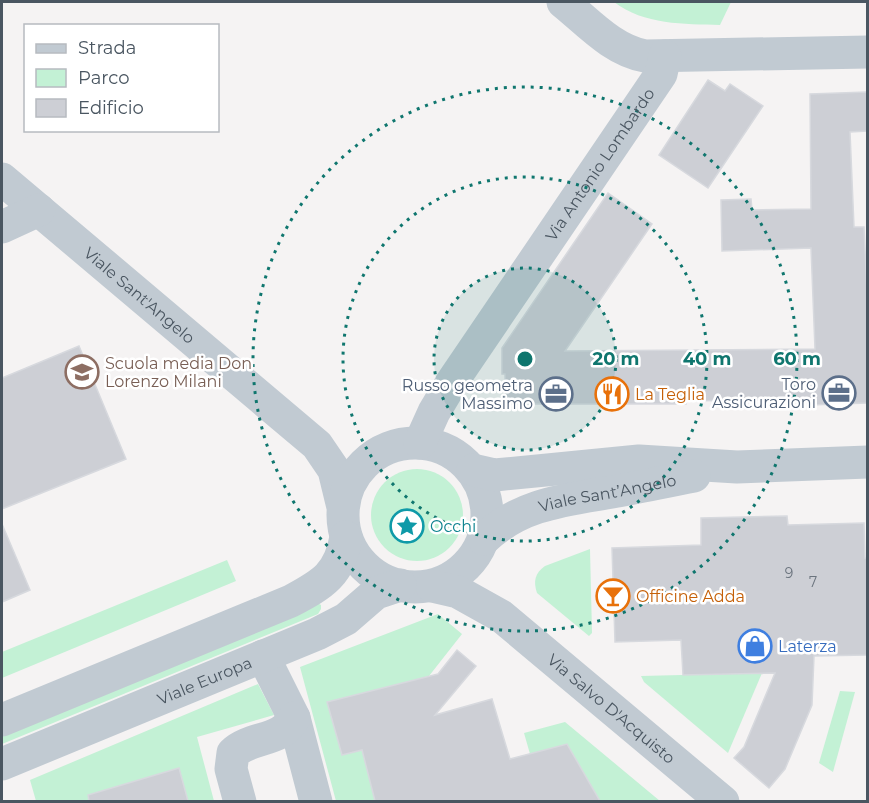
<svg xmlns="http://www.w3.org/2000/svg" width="869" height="803" font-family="Montserrat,sans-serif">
<rect width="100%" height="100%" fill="#f5f3f3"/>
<g fill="#c3f1d5">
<path d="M614 2H731L720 25C684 24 644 25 614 2Z"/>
<circle cx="417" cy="515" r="46"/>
<path d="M590 549 592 633 589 636 537 593C533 581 535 573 545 566Z"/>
<polygon points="227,560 236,581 2,678 2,652"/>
<polygon points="316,602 321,605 321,609 318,614 2,744 2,732"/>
<polygon points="438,614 462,634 429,676 328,702 342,755 362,750 375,801 336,801 300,667"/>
<polygon points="762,673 728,753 644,682 641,676"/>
<polygon points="258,684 274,715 197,737 214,801 36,801 30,780"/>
<polygon points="840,691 855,692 833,772 819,763"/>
<polygon points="565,722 660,801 600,801 567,744 530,754 524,733"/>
</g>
<g fill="#cdcfd5" stroke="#d7d9de" stroke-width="1.5">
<polygon points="708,80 725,91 730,84 763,106 708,188 659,155"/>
<polygon points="867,92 867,131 850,132 854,227 864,227 867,292 867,403 810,405 809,399 686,401 686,404 506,404 505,374 502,374 502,348 608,193 652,224 565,351 815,349 811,248 722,251 721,200 751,199 752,210 811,209 810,94"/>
<polygon points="79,346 126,459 2,509 2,378"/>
<polygon points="787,516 788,525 864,523 865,558 867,558 867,655 814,656 812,705 785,769 769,788 734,758 744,747 775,673 683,675 681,640 615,642 612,548 701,545 701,518"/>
<polygon points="2,524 30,590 2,602"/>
<polygon points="457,650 476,666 435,715 492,699 510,759 567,744 600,801 375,801 362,750 342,755 327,702 438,674"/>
<polygon points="179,768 188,801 89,801 88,795"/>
</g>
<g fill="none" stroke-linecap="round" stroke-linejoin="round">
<g stroke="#c1cad2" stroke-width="33">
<path d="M563 2C588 22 612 50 645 56L868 52"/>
<path id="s1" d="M2 179 317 445 334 470 342 503"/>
<polyline points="2,227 39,210"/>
<circle cx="415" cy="515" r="72"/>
<path id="s2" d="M420 443 434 412 452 382 661 74 665 56"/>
<polyline points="473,470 495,475 639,461 737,467 868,462"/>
<path id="s3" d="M484 539C520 504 565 500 612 492 640 487 667 481 694 476"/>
<path id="s4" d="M432 586 458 592 501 616 723 802"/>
<polyline points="263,656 294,718 316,802"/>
<path d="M2 720 291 601C323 584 340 574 346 537"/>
<path id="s5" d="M2 764 317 634 346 619 376 593 400 585"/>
<path d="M240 802 231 769 233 753C251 736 282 742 294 718"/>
</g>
</g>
<circle cx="525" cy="359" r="91" fill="#0f766e" fill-opacity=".12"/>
<g fill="none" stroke="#0f766e" stroke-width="3" stroke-dasharray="3 6">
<circle cx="525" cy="359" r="91"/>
<circle cx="525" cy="359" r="182"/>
<circle cx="525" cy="359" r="272"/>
</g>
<defs>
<g id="school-ring" transform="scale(1.725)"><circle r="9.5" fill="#fff" stroke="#8d6e63" stroke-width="1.5"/><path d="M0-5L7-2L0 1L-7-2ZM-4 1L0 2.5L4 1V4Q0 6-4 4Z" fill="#8d6e63"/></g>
<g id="office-ring" transform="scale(1.725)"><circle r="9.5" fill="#fff" stroke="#5c6f8a" stroke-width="1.5"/><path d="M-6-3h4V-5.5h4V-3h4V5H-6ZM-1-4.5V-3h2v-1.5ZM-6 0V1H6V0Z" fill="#5c6f8a"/></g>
<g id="restaurant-ring" transform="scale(1.725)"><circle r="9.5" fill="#fff" stroke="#e8710a" stroke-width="1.5"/><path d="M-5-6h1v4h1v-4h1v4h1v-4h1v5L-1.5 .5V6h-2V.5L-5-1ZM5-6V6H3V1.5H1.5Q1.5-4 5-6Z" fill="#e8710a"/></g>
<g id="sight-ring" transform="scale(1.725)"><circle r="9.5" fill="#fff" stroke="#0f9aa8" stroke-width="1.5"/><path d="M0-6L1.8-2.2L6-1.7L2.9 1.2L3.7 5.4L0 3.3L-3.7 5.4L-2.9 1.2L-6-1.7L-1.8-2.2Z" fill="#0f9aa8"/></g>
<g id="bar-ring" transform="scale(1.725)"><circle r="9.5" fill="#fff" stroke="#e8710a" stroke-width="1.5"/><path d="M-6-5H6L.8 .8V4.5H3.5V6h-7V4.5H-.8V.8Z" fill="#e8710a"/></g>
<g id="shop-ring" transform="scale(1.725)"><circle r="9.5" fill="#fff" stroke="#3f7fe0" stroke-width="1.5"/><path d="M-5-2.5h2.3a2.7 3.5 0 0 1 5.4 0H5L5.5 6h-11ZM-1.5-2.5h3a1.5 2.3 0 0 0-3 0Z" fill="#3f7fe0"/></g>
</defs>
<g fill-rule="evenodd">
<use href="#school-ring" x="82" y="372"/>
<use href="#office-ring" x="839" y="393"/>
<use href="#office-ring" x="556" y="394"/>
<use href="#restaurant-ring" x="612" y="394"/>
<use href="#sight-ring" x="407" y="526"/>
<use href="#bar-ring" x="613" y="596"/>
<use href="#shop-ring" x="755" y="646"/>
</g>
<g text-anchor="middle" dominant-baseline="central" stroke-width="5" stroke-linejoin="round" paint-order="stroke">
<g font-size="14" fill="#6b747e">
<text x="789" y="573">9</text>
<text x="813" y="582">7</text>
</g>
<g font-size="16" fill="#4a5661" stroke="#fff">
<text stroke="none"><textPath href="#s2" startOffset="332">Via Antonio Lombardo</textPath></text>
<text stroke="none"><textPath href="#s1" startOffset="180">Viale Sant'Angelo</textPath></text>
<text stroke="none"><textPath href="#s3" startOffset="134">Viale Sant’Angelo</textPath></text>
<text stroke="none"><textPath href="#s5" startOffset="219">Viale Europa</textPath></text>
<text stroke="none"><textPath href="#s4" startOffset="220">Via Salvo D'Acquisto</textPath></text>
</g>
<g font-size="16" fill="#785e54" stroke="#fff" text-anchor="start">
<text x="105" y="363">Scuola media Don<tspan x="105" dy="18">Lorenzo Milani</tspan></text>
</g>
<g font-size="16" fill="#4e5e75" stroke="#fff" text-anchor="end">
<text x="816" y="384">Toro<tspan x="816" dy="18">Assicurazioni</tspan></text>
<text x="533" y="385">Russo geometra<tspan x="533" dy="18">Massimo</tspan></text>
</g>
<g font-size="16" fill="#c56008" stroke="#fff" text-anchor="start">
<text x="635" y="394">La Teglia</text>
<text x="636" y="596">Officine Adda</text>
</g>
<g font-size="16" fill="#0d838f" stroke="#fff" text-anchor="start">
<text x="430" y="526">Occhi</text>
</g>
<g font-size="16" fill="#366cbe" stroke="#fff" text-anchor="start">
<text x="778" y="646">Laterza</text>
</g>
</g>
<circle cx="525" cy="359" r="9" fill="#0f766e" stroke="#fff" stroke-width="3"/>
<g font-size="18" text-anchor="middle" font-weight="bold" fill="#0f766e" stroke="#fff" stroke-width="5" stroke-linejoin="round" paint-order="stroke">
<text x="616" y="365">20 m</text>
<text x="707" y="365">40 m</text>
<text x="797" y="365">60 m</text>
</g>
<rect width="869" height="803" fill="none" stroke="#4a5661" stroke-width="6"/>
<rect x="24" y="24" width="195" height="108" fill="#ffffff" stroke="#b7bbc0" stroke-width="1.5"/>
<rect x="36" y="44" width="30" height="9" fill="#c1cad2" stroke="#b7bbc0" stroke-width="1.5"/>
<text x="78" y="54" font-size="18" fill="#4a5661">Strada</text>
<rect x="36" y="69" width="30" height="18" fill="#c3f1d5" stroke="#b7bbc0" stroke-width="1.5"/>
<text x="78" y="84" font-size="18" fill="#4a5661">Parco</text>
<rect x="36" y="99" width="30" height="18" fill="#cdcfd5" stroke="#b7bbc0" stroke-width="1.5"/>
<text x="78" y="114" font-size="18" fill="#4a5661">Edificio</text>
</svg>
